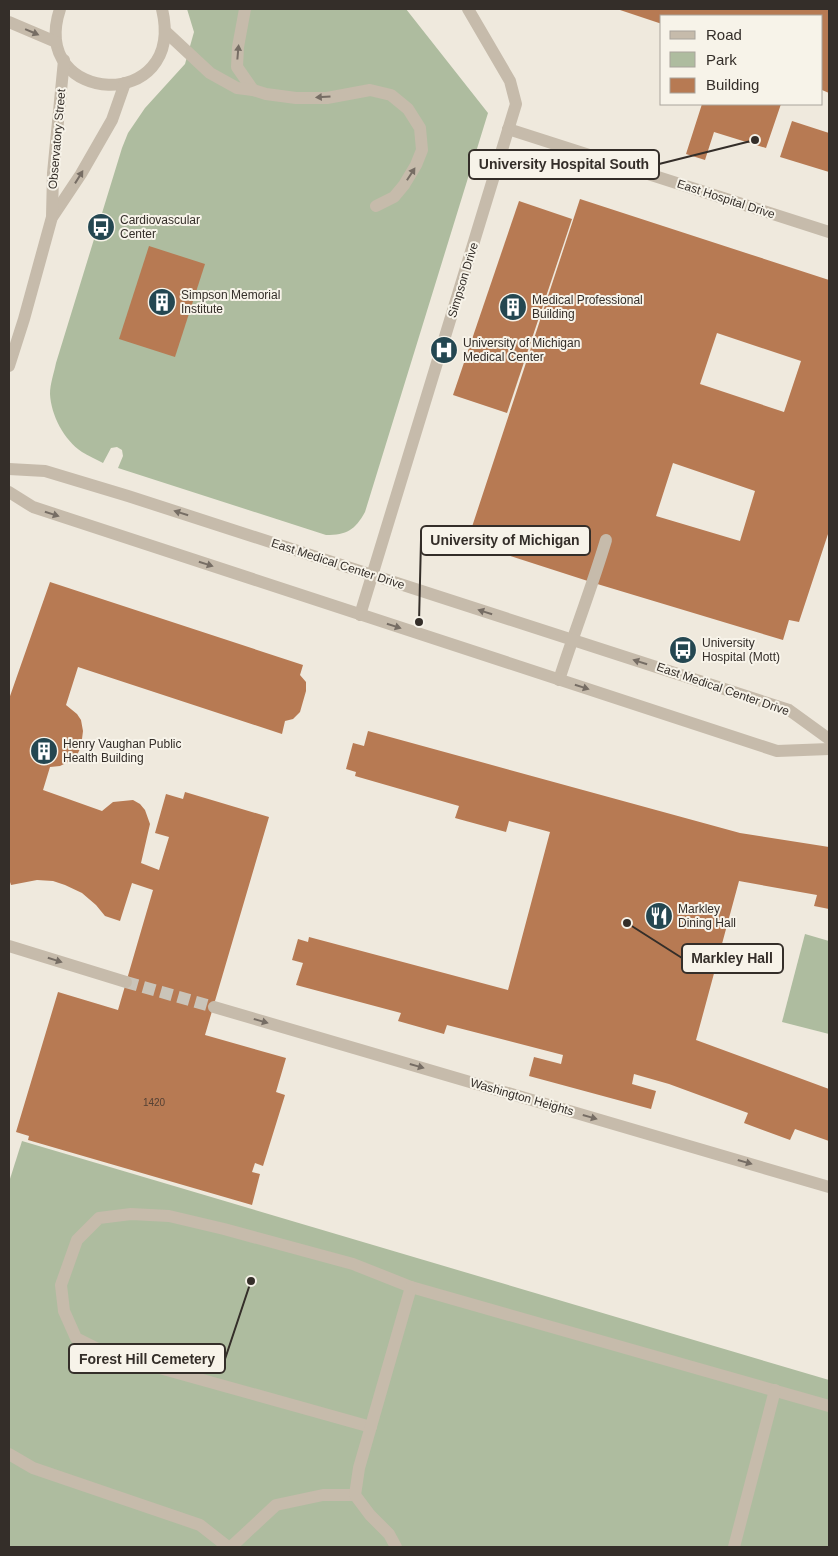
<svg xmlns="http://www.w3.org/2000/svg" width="838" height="1556" font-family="Arial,sans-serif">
<rect width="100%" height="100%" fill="#efe9dd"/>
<g fill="#aebc9f">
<path d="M187 9H406L488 113 365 512C355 530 347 535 326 535L118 468 123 456 122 450 117 447 111 448 103 463C96 459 88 456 82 452 64 440 51 415 50 394 50 384 54 373 56 363L122 148 128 133 145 108 185 64 194 32Z"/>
<polygon points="805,934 829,941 829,1034 782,1022"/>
<polygon points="22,1141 829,1380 829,1547 9,1547 9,1182"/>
</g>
<g fill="#b77a53" fill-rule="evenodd">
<polygon points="617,9 829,9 829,93 822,90 822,16 662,16 662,24"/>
<polygon points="702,104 781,104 766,148 714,132 705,160 686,154"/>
<polygon points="792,121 829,133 829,172 780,157"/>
<path d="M580 199 829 280V531L799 622 789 620 783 640 594 583 467 542ZM717 333 801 361 784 412 700 384ZM673 463 755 491 740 541 656 516Z"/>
<polygon points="519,201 572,219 507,413 453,395"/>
<polygon points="149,246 205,264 175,357 119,339"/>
<polygon points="50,582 303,665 300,675 306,682 306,691 300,712 293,719 285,721 282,734 78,667 66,705 77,714 81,720 83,731 81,747 77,755 72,760 60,766 50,767 43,790 102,811 113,802 133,800 140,804 145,810 150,824 141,863 159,870 169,837 155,833 166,794 183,799 185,792 269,817 205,1035 286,1058 276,1092 285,1095 263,1166 255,1163 252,1172 260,1174 252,1205 28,1140 29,1136 16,1132 58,992 118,1010 153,890 132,883 120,921 105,916 96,905 82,893 65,885 53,881 37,880 11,885 9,879 9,699"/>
<polygon points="368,731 740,833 829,847 829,909 814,906 817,895 739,881 696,1040 829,1089 829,1141 795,1129 790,1140 744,1123 748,1113 669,1084 634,1074 632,1084 656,1091 651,1109 529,1076 534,1057 561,1064 563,1055 447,1025 444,1034 398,1021 401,1013 296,985 303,963 292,960 298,939 308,942 309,937 508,990 550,832 509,821 506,832 455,818 459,806 355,776 356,772 346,769 353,743 364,746"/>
</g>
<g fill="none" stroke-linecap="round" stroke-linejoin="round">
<polyline stroke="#cac4b9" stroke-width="12" stroke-dasharray="12 6" stroke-linecap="butt" points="126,982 214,1007"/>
<g stroke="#c6bbab" stroke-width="12">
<polyline points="245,9 238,47 237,67 253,90"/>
<polyline points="166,32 210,73 237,88 253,90 266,94 296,98 327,98 370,90 391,95 408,109 420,128 422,150 416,165 404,185 394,197 376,206"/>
<path d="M559 680C574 633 592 587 606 540"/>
<polyline points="371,1427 106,1353 76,1338 64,1311 61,1285 77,1240 99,1218 131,1214 169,1216 224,1229 353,1264 411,1287 829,1406"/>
<polyline points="9,1454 33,1468 200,1525 228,1547"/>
<polyline points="231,1547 276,1505 323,1495 355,1495"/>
<polyline points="396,1547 389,1534 370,1515 355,1495 359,1468 411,1287"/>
<polyline points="734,1547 775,1390"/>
</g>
<g stroke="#c6bbab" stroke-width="12">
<polyline points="508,129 829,232"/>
<polyline points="360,615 516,104 510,81 468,9"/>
<polyline points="9,946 126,982"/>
<polyline points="214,1007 829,1187"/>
</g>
<g stroke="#c6bbab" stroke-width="12">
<path d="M60 9C28 106 187 114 162 9"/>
<polyline points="9,22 56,42"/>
<polyline points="53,216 81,174 112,120 125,83"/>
<polyline points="9,366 24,319 52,217 53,173 64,60"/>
<polyline points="9,469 45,471 128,496 789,710 829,739"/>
<polyline points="9,492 33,507 777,751 829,749"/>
</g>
</g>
<defs><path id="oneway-solid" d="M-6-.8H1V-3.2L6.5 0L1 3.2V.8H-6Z" transform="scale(1.25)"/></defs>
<g fill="#766d64">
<use href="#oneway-solid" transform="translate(32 32) rotate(23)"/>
<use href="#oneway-solid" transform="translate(238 52) rotate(-85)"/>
<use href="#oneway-solid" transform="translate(323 97) rotate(176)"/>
<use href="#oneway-solid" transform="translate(411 174) rotate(-57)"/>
<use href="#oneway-solid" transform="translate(79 177) rotate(-58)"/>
<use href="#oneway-solid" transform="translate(181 513) rotate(-162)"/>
<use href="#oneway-solid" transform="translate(52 514) rotate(18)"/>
<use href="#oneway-solid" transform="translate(206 564) rotate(18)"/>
<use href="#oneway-solid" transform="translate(485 612) rotate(-162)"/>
<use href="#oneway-solid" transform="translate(394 626) rotate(18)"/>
<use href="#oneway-solid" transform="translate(640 662) rotate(-162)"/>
<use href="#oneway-solid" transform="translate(582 687) rotate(18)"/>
<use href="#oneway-solid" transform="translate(55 960) rotate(17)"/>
<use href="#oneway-solid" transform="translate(261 1021) rotate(16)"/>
<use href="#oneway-solid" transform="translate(417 1066) rotate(16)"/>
<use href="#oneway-solid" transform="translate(590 1117) rotate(16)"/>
<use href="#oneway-solid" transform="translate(745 1162) rotate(16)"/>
</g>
<defs>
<g id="bus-disc" transform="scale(1.4375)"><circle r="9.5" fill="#244751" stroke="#f7f3e9"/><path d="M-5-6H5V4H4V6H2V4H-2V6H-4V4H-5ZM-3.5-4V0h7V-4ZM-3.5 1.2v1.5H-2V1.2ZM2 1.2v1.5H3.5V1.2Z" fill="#fff"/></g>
<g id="building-disc" transform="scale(1.4375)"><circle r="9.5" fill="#244751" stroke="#f7f3e9"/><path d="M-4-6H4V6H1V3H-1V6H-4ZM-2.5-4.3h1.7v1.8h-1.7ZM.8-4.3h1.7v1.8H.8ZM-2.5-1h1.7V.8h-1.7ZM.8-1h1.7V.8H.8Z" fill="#fff"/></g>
<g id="hospital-disc" transform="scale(1.4375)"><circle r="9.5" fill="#244751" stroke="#f7f3e9"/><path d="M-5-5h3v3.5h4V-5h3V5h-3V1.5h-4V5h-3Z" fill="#fff"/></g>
<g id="restaurant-disc" transform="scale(1.4375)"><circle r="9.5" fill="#244751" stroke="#f7f3e9"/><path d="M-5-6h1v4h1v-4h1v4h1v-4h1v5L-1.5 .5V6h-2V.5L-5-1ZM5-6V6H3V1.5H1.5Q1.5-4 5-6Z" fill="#fff"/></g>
</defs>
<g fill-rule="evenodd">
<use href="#bus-disc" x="101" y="227"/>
<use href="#building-disc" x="162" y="302"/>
<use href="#building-disc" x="513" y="307"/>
<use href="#hospital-disc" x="444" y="350"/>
<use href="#bus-disc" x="683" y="650"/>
<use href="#building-disc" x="44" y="751"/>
<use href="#restaurant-disc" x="659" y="916"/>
</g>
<g text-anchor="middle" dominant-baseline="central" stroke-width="4" stroke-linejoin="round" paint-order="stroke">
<g font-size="10" fill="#554134">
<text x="154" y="1102">1420</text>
</g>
<g font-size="12" fill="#342e29" stroke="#f7f3e9">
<text transform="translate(57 139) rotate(-85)">Observatory Street</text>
<text transform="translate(726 199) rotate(18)">East Hospital Drive</text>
<text transform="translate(463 280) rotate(-73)">Simpson Drive</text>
<text transform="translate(338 564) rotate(18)">East Medical Center Drive</text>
<text transform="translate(723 689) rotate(19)">East Medical Center Drive</text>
<text transform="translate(522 1097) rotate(16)">Washington Heights</text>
</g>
<g font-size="12" fill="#342e29" stroke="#f7f3e9" text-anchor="start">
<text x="120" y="220">Cardiovascular<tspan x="120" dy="14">Center</tspan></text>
<text x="181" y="295">Simpson Memorial<tspan x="181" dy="14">Institute</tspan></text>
<text x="532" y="300">Medical Professional<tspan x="532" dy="14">Building</tspan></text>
<text x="463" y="343">University of Michigan<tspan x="463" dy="14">Medical Center</tspan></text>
<text x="702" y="643">University<tspan x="702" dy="14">Hospital (Mott)</tspan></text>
<text x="63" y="744">Henry Vaughan Public<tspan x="63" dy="14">Health Building</tspan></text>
<text x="678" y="909">Markley<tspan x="678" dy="14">Dining Hall</tspan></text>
</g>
</g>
<path fill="none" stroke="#342e29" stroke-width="2" d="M755 140L659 164M419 622L421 540M627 923L682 958M251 1281L225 1359"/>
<g fill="#342e29" stroke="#f7f3e9" stroke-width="2">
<circle cx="755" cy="140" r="5"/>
<circle cx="419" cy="622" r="5"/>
<circle cx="627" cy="923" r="5"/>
<circle cx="251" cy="1281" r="5"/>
</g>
<g fill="#f7f3e9" stroke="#342e29" stroke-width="2">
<rect x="469" y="150" width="190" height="29" rx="5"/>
<rect x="421" y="526" width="169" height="29" rx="5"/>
<rect x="682" y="944" width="101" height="29" rx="5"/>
<rect x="69" y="1344" width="156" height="29" rx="5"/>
</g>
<g font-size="14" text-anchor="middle" font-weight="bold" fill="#342e29">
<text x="564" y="169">University Hospital South</text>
<text x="505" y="545">University of Michigan</text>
<text x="732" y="963">Markley Hall</text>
<text x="147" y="1364">Forest Hill Cemetery</text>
</g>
<rect width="838" height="1556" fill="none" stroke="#342e29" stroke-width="20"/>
<rect x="660" y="15" width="162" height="90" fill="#f7f3e9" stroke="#a9a49c"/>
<rect x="670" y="31" width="25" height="8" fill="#c6bbab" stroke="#a9a49c"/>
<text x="706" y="40" font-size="15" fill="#342e29">Road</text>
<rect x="670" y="52" width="25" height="15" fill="#aebc9f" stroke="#a9a49c"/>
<text x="706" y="65" font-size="15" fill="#342e29">Park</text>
<rect x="670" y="78" width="25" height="15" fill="#b77a53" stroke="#a9a49c"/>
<text x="706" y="90" font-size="15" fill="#342e29">Building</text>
</svg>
